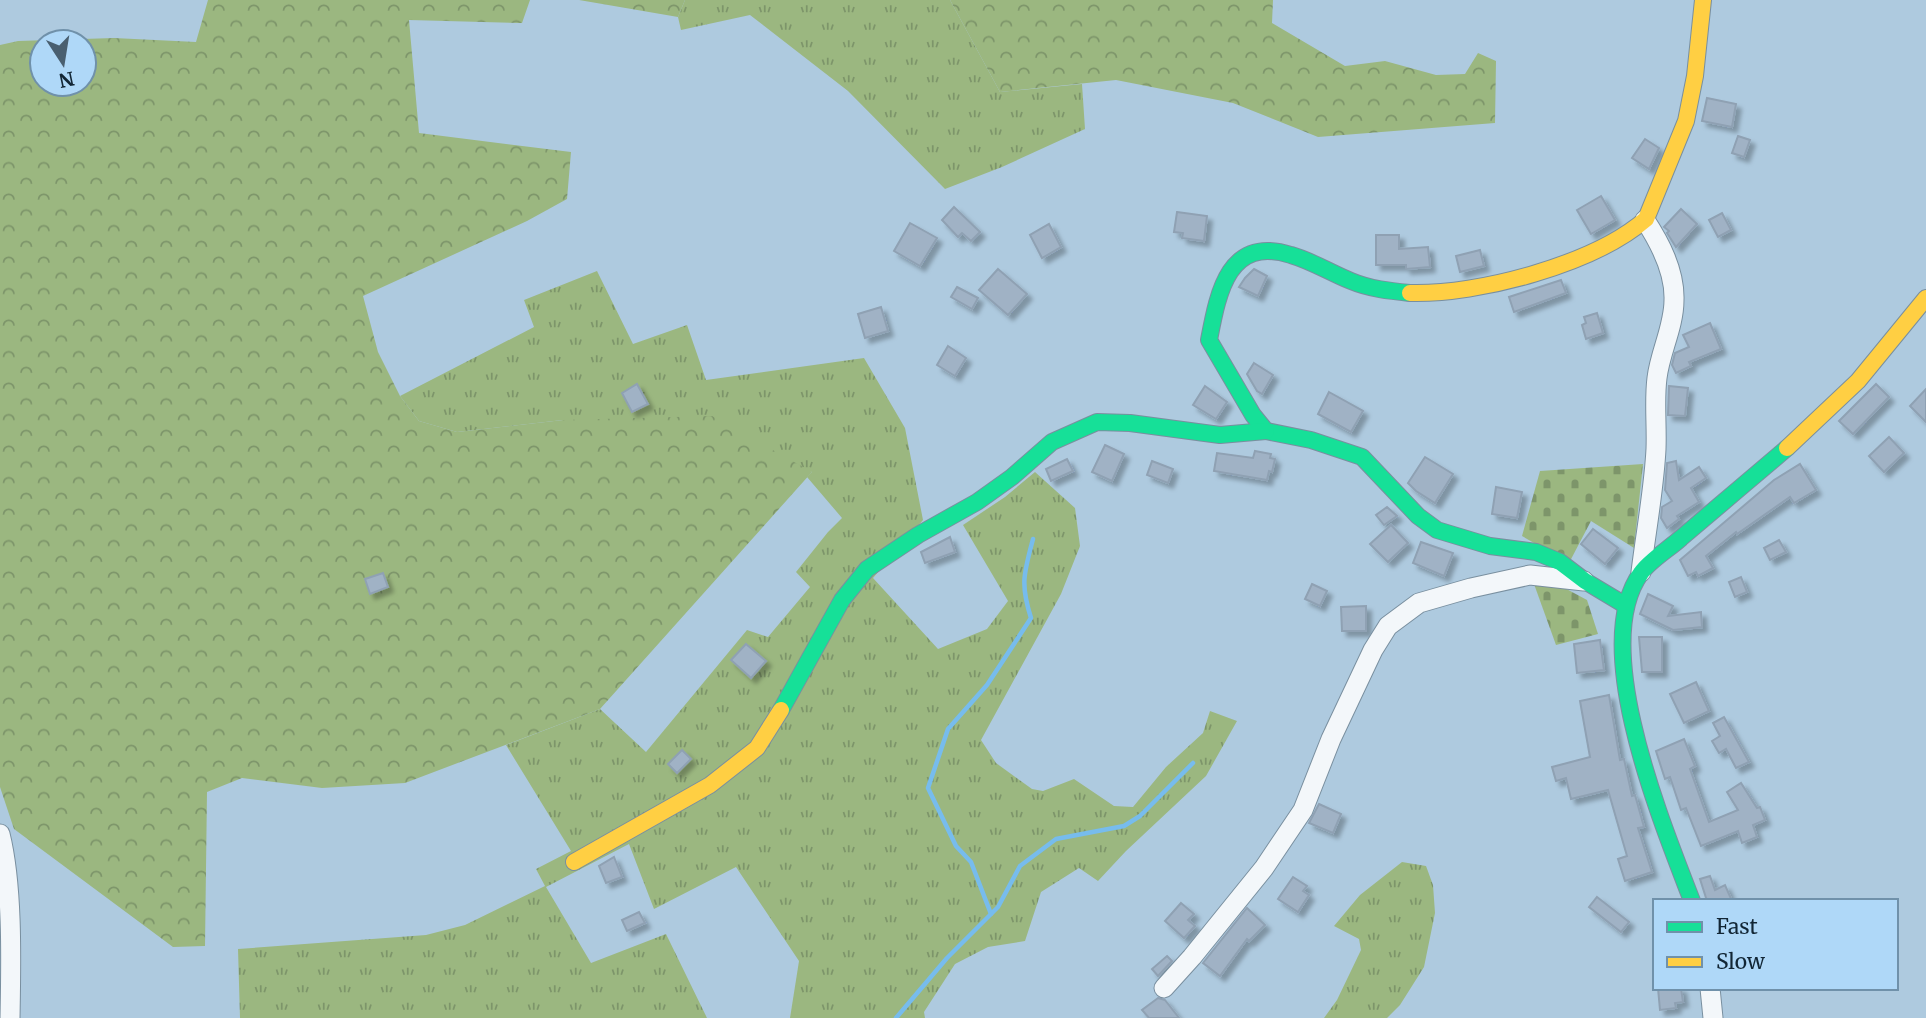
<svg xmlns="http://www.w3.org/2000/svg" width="1926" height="1018" font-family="Merriweather,serif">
<defs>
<pattern id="grass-tufts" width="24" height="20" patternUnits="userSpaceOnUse" patternTransform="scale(1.75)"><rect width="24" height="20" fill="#9bb780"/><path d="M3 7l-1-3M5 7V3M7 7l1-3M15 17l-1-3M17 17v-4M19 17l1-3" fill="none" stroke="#7d956a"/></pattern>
<pattern id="forest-crowns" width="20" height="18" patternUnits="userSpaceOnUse" patternTransform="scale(1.75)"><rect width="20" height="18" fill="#9bb780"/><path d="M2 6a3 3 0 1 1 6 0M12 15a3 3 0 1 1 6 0" fill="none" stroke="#7d956a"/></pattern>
<pattern id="cemetery-stones" width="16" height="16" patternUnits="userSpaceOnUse" patternTransform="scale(1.75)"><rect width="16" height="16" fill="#9bb780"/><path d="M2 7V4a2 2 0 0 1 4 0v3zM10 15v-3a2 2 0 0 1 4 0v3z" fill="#7d956a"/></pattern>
<filter id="shadow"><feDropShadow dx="5" dy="5" stdDeviation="2" flood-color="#0004"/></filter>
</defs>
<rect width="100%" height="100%" fill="#aecadf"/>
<g fill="url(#grass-tufts)">
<polygon points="685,0 950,0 1000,92 1082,84 1085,129 1002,167 945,189 848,91 750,15 681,30 678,17"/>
<polygon points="597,271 633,344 687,325 706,380 864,358 905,428 923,520 873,578 938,649 987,629 1008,601 963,525 1005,497 1035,472 1075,508 1080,546 1061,594 981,740 996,763 1032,789 1043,791 1074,779 1114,806 1133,807 1166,767 1203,733 1210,711 1237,721 1206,776 1126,851 1098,881 1079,868 1041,892 1025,941 988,947 955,964 924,1012 925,1018 790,1018 799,961 736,867 654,909 629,844 546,887 591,963 666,934 707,1018 240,1018 238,949 426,935 465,925 545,886 536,869 571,851 506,745 600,709 646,752 747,630 768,637 810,587 796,572 828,532 842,518 807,477 812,472 563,420 457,432 419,421 400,396 534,327 524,300"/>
<polygon points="1402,862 1426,866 1433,885 1435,913 1424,967 1400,1005 1387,1018 1324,1018 1337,1000 1361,950 1359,939 1334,926 1360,895"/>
</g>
<g fill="url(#forest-crowns)" fill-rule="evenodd">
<path d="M208 0H530L522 23 409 20 419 133 571 152 567 199 527 221 363 296 378 352 400 396 419 421 457 432 563 420 712 416 812 472 600 709 405 783 322 788 242 778 207 792 205 946 173 947 14 829 0 787V45L18 41 114 38 196 42ZM42 42H84V84H42Z"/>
<polygon points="579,0 685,0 678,17"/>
<polygon points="950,0 1273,0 1272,23 1345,66 1385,61 1436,75 1465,74 1478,53 1496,61 1495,123 1318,137 1233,103 1116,80 1000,92"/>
</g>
<g fill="url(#cemetery-stones)">
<polygon points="1643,464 1634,548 1591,521 1569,563 1522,536 1540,471"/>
<polygon points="1534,584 1559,585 1587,600 1598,634 1556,645"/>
</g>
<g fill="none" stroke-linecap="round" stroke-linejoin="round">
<g stroke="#77bced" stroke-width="4.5">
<path d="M991 914 971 862 956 846 928 788 948 729 987 685 1031 618C1020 584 1024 573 1033 539"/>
<polyline points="896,1018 947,958 998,907 1020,866 1056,839 1124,826 1140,816 1193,763"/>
</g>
</g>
<g fill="#a0b2c5" stroke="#8fa1b3" stroke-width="2" filter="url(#shadow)">
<polygon points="1707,98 1736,104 1732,127 1702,121"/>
<polygon points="1738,136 1750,140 1744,157 1732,153"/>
<polygon points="1645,139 1659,148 1649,169 1632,158"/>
<polygon points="1601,196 1615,220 1591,234 1577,210"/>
<polygon points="954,207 980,232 971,241 962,233 958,237 942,220"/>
<polygon points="1681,209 1697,224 1676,247 1667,233 1669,231 1664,227"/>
<polygon points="1177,212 1207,216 1204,241 1182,238 1183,233 1174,232"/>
<polygon points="1722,213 1731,230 1718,237 1709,220"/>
<polygon points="910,223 937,238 920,266 894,251"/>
<polygon points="1049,224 1061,247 1042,258 1030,235"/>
<polygon points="1376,235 1399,235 1399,249 1428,247 1430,267 1406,269 1406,265 1376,265"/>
<polygon points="1480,250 1484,266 1460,272 1456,256"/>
<polygon points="998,269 1027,294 1008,315 979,290"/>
<polygon points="1254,269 1267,276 1258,296 1239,287 1245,278"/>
<polygon points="1561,280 1566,293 1514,312 1509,297"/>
<polygon points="957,287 978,298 972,309 951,297"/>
<polygon points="881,307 888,331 865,338 858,314"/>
<polygon points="1597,313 1603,333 1586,339 1582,325 1586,323 1584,317"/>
<polygon points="1710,323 1721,349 1689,362 1691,366 1676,373 1672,365 1675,353 1689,347 1683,335"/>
<polygon points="948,346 966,358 955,376 937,365"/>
<polygon points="1254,363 1273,375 1262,394 1257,391 1247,374"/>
<polygon points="637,384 648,404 632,412 622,393"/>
<polygon points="1876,384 1889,397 1853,434 1839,421"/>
<polygon points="1205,386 1227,402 1216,419 1193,405"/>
<polygon points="1669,386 1688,388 1685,416 1668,415"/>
<polygon points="1926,389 1926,422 1910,406"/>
<polygon points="1329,392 1363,411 1351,432 1318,414"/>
<polygon points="1889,437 1904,453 1884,472 1869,456"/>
<polygon points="1105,445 1124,454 1112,481 1092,472"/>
<polygon points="1255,451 1271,454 1270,458 1275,459 1272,472 1269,471 1267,480 1214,471 1217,453 1253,458"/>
<polygon points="1425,457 1453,474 1435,503 1416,491 1408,483"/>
<polygon points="1067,459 1073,471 1051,481 1046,469"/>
<polygon points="1152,461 1173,469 1168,483 1147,475"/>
<polygon points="1676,461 1679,480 1699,467 1706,478 1691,488 1699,502 1677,516 1679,519 1667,528 1661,518 1662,507 1672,501 1665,490 1667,463"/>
<polygon points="1800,464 1816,490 1794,503 1790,497 1737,534 1736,532 1706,556 1713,568 1698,576 1696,572 1688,576 1680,560 1774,480"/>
<polygon points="1496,487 1522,492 1517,518 1492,514"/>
<polygon points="1387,507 1397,516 1384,525 1376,515"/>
<polygon points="1391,525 1408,543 1388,562 1370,544"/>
<polygon points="1593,529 1618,548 1605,564 1581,544"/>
<polygon points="950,537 955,552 925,563 921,552"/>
<polygon points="1779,540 1786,552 1770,560 1764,548"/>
<polygon points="1421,542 1453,553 1444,576 1413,563"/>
<polygon points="383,573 388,587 370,594 365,579"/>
<polygon points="1741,577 1747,592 1735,597 1729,582"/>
<polygon points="1312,584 1327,591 1320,606 1305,599"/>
<polygon points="1648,594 1673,606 1668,616 1701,612 1702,627 1673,630 1640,614"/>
<polygon points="1366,606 1366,631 1342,631 1341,607"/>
<polygon points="1639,637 1662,637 1662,672 1642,672"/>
<polygon points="1600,640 1604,670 1577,673 1574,644"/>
<polygon points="746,644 766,661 751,678 731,660"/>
<polygon points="1696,682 1709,711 1684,723 1670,694"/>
<polygon points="1609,695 1620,760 1624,759 1632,796 1635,795 1644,827 1638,828 1652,872 1625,881 1618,859 1627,856 1608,790 1571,799 1566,778 1556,781 1552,767 1590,757 1580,701"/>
<polygon points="1724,717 1749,762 1736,768 1726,749 1719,753 1712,741 1720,736 1713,723"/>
<polygon points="1684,739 1695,766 1690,769 1709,822 1738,810 1727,792 1741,783 1757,808 1760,807 1765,820 1753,825 1757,837 1742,843 1738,831 1701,846 1686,808 1681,810 1670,777 1665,779 1656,751"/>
<polygon points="682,750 691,759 677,773 668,764"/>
<polygon points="1319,804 1341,814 1333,833 1309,823"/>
<polygon points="614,857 622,877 606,883 599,866"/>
<polygon points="1710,876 1715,890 1725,885 1732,901 1707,901 1700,879"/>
<polygon points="1293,877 1307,886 1303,891 1309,895 1298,912 1278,899"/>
<polygon points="1597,897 1629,922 1621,932 1589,907"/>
<polygon points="1181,903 1194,914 1188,920 1195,926 1184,938 1165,921"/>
<polygon points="1247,908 1265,925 1249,941 1247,939 1220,976 1203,963"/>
<polygon points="639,912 645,923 627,931 622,920"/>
<polygon points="1167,956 1172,961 1158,976 1152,969"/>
<polygon points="1658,988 1681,988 1683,1002 1675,1003 1676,1008 1660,1010"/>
<polygon points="1158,998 1165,1000 1179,1018 1149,1018 1142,1010"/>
</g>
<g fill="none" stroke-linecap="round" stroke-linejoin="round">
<g stroke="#798f9f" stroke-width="21">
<g id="street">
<path d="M1641 572C1646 531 1654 489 1656 449 1657 425 1654 401 1657 378 1660 352 1674 327 1674 300 1675 271 1660 243 1645 220"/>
<path d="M0 834C13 886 11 963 10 1018"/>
<polyline points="1164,988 1192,957 1264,868 1303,810 1331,739 1373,650 1388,626 1419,603 1471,588 1530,575 1584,581"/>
<polyline points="1710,988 1713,1018"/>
</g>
</g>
<g stroke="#798f9f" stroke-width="18">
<g id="fast">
<path d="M1410 293C1390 291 1370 289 1351 281 1331 273 1312 261 1291 255 1228 235 1218 293 1209 340L1253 415 1266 431 1311 440 1362 457 1418 516 1437 530 1490 546 1536 552 1560 562 1585 581 1625 605"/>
<polyline points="781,710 842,600 867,569 918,535 977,502 1012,477 1052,442 1097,422 1130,423 1220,435 1266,431"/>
<path d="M1692 901C1663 825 1588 646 1641 573 1650 560 1669 549 1681 538 1716 508 1752 478 1787 448"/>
</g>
</g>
<g stroke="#798f9f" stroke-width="18">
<g id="slow">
<path d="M1410 293C1479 295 1594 264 1646 219L1686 121 1695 76 1703 0"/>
<polyline points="1787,448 1858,381 1926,298"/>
<polyline points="574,862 710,785 757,748 781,710"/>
</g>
</g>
<use href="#street" stroke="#f3f7fa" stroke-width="19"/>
<use href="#fast" stroke="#16e098" stroke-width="16"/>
<use href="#slow" stroke="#ffcf43" stroke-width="16"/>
</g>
<rect x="1653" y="899" width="245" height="91" fill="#afd8f8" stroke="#7091aa" stroke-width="2"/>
<rect x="1667" y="922" width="35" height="10" fill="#16e098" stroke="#7091aa" stroke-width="2"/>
<text x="1716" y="934" font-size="21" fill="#122635">Fast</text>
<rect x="1667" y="957" width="35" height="10" fill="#ffcf43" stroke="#7091aa" stroke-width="2"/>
<text x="1716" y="969" font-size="21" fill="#122635">Slow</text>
<g transform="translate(63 63) rotate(168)"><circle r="33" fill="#afd8f8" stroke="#7091aa" stroke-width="2"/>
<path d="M0-5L12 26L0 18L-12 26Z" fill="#495f70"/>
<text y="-10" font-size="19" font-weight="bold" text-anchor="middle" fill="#122635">N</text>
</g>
</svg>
